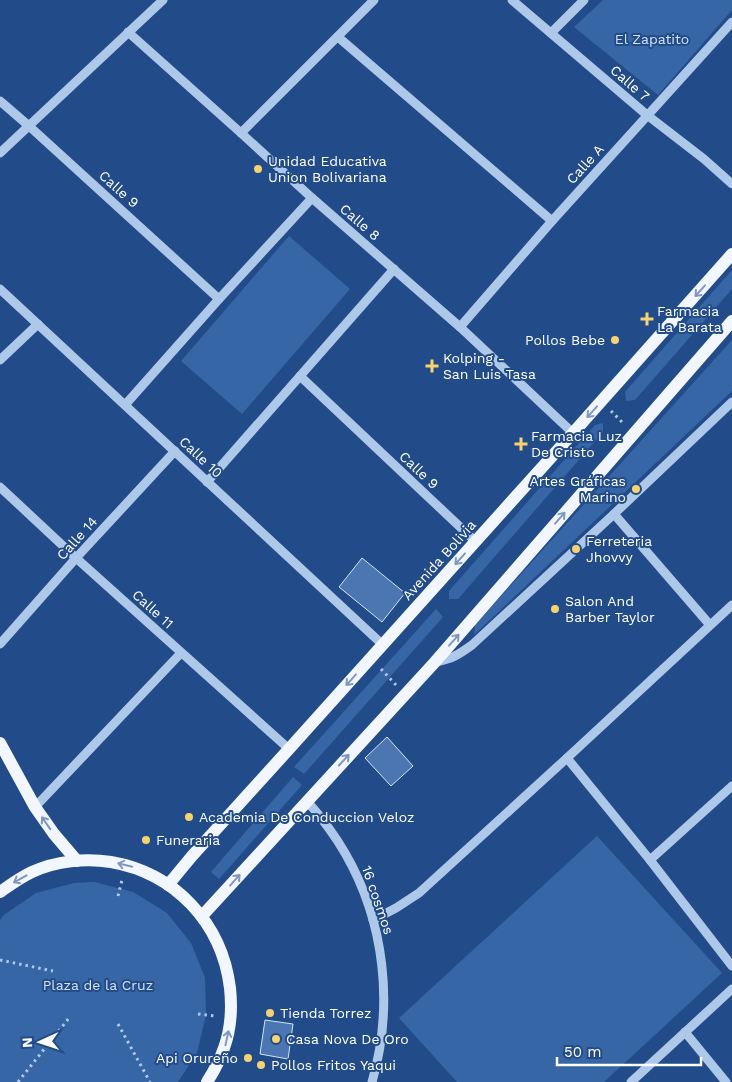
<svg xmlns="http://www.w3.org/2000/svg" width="732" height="1082" font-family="'Work Sans',sans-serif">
<rect width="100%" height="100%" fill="#224c89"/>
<g fill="#3666a6">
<polygon points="603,0 732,0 732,10 658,95 574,27"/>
<polygon points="289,236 350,289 242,414 181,361"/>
<polygon points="732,270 732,289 635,400 626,401 625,392"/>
<polygon points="732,340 732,391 474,635 475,625"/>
<polygon points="603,423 603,432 458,599 449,599 449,591 595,425"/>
<polygon points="436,609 443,617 304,774 294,767"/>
<polygon points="293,777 302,785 219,879 211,872"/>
<polygon points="597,836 722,973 604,1082 457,1082 399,1018"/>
<polygon points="94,882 133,892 167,913 191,943 205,978 206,1015 197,1053 178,1082 0,1082 0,920 4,915 36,893 74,883"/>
</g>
<g fill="#4b76b1" stroke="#d2e2f8">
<polygon points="362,558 405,593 382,622 339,587"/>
<polygon points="387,737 413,766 391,786 365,758"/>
<polygon points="265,1020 293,1024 288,1059 260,1054"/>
</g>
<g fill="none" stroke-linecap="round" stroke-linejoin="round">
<g stroke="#aec8ea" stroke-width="3" stroke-dasharray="2.5 4" stroke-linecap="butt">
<polyline points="611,411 623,423"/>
<polyline points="381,669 396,685"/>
<polyline points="118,896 122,880"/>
<polyline points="0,960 53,971"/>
<polyline points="198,1014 215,1016"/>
<polyline points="118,1024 150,1082"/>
<polyline points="18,1082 69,1018"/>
</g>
<g stroke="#aec8ea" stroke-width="9">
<polyline points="512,0 647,115 704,159 732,184"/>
<polyline points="128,32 241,133 312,198 460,327 573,433"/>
<polyline points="551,33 584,0"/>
<polyline points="338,37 552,221"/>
<polyline points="0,101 29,126 219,299"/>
<polyline points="241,133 374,0"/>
<polyline points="0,153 163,0"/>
<polyline points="0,289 383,645"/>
<polyline points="460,327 552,221 732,22"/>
<polyline points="0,360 38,324"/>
<polyline points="300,376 476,542"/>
<polyline points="125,405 219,299 312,198"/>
<polyline points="207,482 394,269"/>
<polyline points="0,487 76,558 289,749"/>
<polyline points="614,514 710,625"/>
<polyline points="0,644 76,558 175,451"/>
<path d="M435 662C452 659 458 655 472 645L614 514 732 402"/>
<polyline points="567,758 650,860 732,966"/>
<path d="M307 801C321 817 334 834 345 853 385 922 394 1006 372 1082"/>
<polyline points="35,807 181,653"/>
<polyline points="650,860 732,786"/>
<polyline points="373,920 396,908 419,893 567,758 732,605"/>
<polyline points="685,1032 726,1082"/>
<polyline points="631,1082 732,989"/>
</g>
<g stroke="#f2f6fe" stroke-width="12">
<polyline points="0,743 35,807 54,834 77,861"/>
<polyline points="168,885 192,856 289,749 573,433 732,254"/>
<path d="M0 892C10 885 21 877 32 872 56 861 85 858 111 862 175 873 222 923 230 988 232 1007 231 1029 224 1048 220 1060 214 1071 207 1082"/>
<polyline points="202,916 435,662 732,321"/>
</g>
</g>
<defs><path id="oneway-shaft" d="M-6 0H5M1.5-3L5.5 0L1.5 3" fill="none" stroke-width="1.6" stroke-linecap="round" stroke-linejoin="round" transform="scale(1.25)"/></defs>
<g stroke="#8098be">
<use href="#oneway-shaft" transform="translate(700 291) rotate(132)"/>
<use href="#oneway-shaft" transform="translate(592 412) rotate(132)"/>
<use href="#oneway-shaft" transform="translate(560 518) rotate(-49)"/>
<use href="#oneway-shaft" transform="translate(460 559) rotate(132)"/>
<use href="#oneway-shaft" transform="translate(454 640) rotate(-49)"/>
<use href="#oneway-shaft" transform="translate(351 680) rotate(132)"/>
<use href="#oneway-shaft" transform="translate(344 760) rotate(-47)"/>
<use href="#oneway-shaft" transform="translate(46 823) rotate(-125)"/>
<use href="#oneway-shaft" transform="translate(125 865) rotate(-166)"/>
<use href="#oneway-shaft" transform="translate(20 879) rotate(151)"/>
<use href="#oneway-shaft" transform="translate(235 880) rotate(-48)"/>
<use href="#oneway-shaft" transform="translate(227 1038) rotate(-78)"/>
</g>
<g fill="#f6d270" stroke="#224c89" stroke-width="2">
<circle cx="258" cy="169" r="5"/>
<path d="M644.5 311.5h5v5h5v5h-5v5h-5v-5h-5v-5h5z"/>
<circle cx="615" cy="340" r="5"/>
<path d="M429.5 358.5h5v5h5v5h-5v5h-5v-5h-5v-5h5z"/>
<path d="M518.5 436.5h5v5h5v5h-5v5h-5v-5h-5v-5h5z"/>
<circle cx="636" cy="489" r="5"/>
<circle cx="576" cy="549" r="5"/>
<circle cx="555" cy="609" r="5"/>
<circle cx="189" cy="817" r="5"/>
<circle cx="146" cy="840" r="5"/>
<circle cx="270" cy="1013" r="5"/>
<circle cx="276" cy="1039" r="5"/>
<circle cx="248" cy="1058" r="5"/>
<circle cx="261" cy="1065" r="5"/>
</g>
<g text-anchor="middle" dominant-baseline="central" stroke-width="4" stroke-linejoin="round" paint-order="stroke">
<g font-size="14" fill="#d2e2f8" stroke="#224c89">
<text x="652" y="39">El Zapatito</text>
<text x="98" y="985">Plaza de la Cruz</text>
</g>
<g font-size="14" fill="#fff" stroke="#224c89">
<text transform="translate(630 83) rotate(41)">Calle 7</text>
<text transform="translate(585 164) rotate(-48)">Calle A</text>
<text transform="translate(119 189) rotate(42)">Calle 9</text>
<text transform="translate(360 222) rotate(41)">Calle 8</text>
<text transform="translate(201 457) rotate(43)">Calle 10</text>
<text transform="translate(419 470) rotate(43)">Calle 9</text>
<text transform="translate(77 538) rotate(-48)">Calle 14</text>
<text transform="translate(439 560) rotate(-48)">Avenida Bolivia</text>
<text transform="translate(153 609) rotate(42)">Calle 11</text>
<text transform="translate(378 900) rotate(71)">16 cosmos</text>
</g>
<g font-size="14" fill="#fff" stroke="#224c89" text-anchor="start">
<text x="268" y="161">Unidad Educativa<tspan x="268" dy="16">Union Bolivariana</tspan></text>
<text x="657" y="311">Farmacia<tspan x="657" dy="16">La Barata</tspan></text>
<text x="605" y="340" text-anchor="end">Pollos Bebe</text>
<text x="443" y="358">Kolping -<tspan x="443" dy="16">San Luis Tasa</tspan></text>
<text x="531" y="436">Farmacia Luz<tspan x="531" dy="16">De Cristo</tspan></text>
<text x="626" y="481" text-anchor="end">Artes Gráficas<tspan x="626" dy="16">Marino</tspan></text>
<text x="586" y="541">Ferreteria<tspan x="586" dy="16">Jhovvy</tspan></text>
<text x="565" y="601">Salon And<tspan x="565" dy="16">Barber Taylor</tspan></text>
<text x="199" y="817">Academia De Conduccion Veloz</text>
<text x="156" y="840">Funeraria</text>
<text x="280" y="1013">Tienda Torrez</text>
<text x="286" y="1039">Casa Nova De Oro</text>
<text x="238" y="1058" text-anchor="end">Api Orureño</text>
<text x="271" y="1065">Pollos Fritos Yaqui</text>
</g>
</g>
<g transform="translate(40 1042) rotate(267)" stroke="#224c89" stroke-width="4" paint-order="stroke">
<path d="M0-4L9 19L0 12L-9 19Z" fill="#ffffff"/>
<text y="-8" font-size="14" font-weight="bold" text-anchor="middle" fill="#ffffff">N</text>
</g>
<path d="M557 1057v8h144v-8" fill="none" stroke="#ffffff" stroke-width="2.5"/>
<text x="564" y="1057" font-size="15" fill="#ffffff" stroke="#224c89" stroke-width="4" paint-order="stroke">50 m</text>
</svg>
